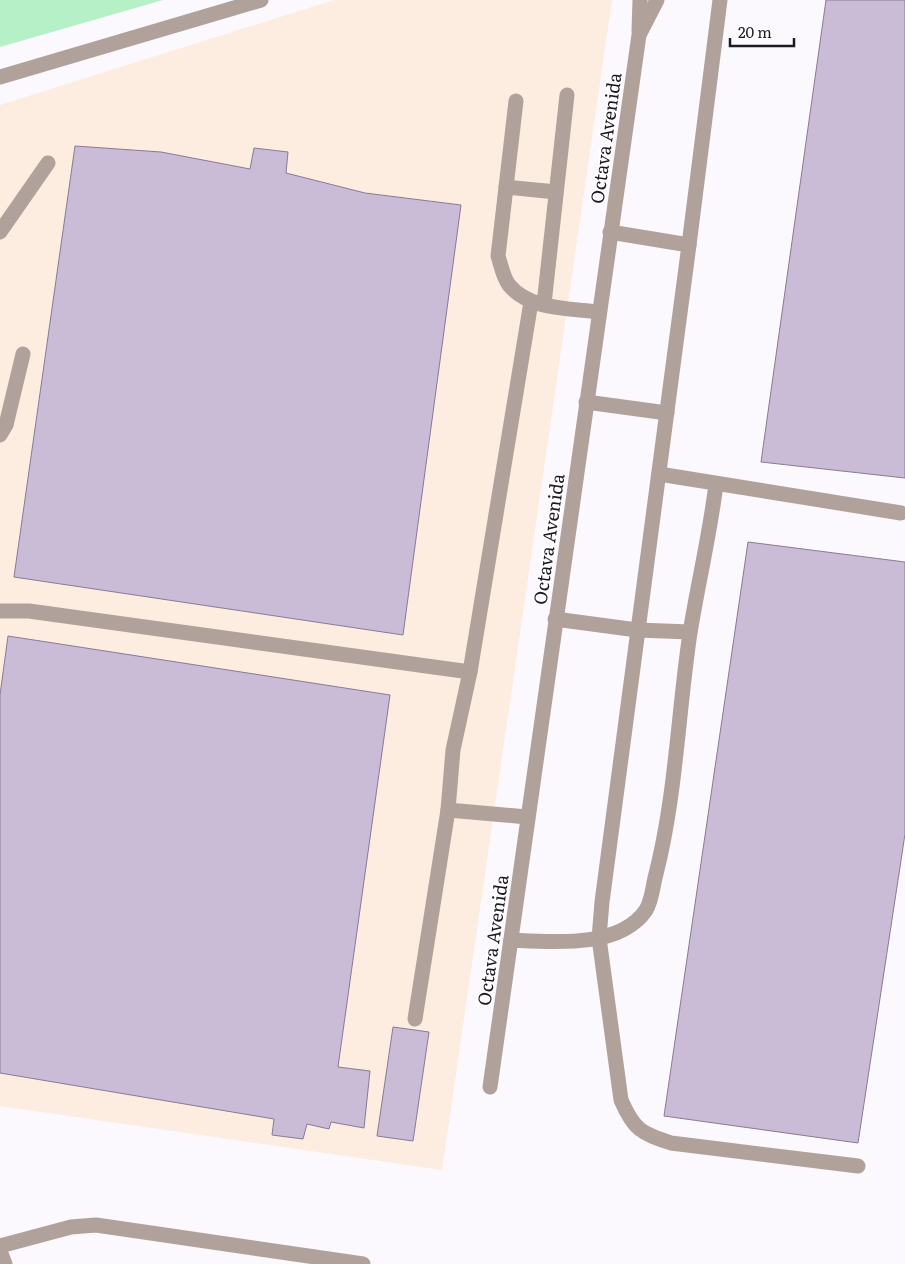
<svg xmlns="http://www.w3.org/2000/svg" width="905" height="1264" font-family="Literata,serif">
<rect width="100%" height="100%" fill="#fbf8fe"/>
<polygon fill="#fdece0" points="334,0 612,0 442,1170 0,1106 0,105"/>
<polygon fill="#b6f0c6" points="0,0 163,0 0,47"/>
<g fill="#cabbd7" stroke="#897a95">
<polygon points="826,0 905,0 905,478 761,462"/>
<polygon points="75,146 161,152 250,169 254,148 288,152 286,173 365,193 461,205 403,635 14,577"/>
<polygon points="748,542 905,562 905,834 858,1143 664,1116"/>
<polygon points="8,636 390,695 338,1067 370,1071 364,1128 331,1122 329,1129 307,1124 303,1139 272,1135 274,1119 0,1073 0,695"/>
<polygon points="393,1027 429,1032 413,1141 377,1136"/>
</g>
<g fill="none" stroke-linecap="round" stroke-linejoin="round">
<g stroke="#b0a29a" stroke-width="15">
<polyline points="639,31 640,0"/>
<polyline points="0,77 261,0"/>
<path d="M516 101 498 256C501 265 503 277 509 285 529 310 569 308 598 312"/>
<polyline points="506,187 556,192"/>
<polyline points="0,232 48,163"/>
<path d="M610 232 689 245 602 902 599 938 621 1100C634 1130 641 1133 671 1143L858 1166"/>
<polyline points="689,245 720,0"/>
<polyline points="544,304 567,95"/>
<polyline points="586,402 667,413"/>
<polyline points="0,435 6,425 23,354"/>
<polyline points="659,474 901,513"/>
<polyline points="0,611 29,611 470,672"/>
<polyline points="555,619 637,630 690,632"/>
<polyline points="527,817 448,810 453,750 470,672 531,302"/>
<path d="M511 940C551 942 620 949 646 910 652 901 653 884 656 874 676 795 678 713 690 633 698 583 710 534 716 484"/>
<polyline points="415,1019 448,810"/>
<polyline points="490,1087 639,35 657,0"/>
<polyline points="0,1246 71,1227 96,1225 363,1264"/>
<polyline points="0,1251 5,1264"/>
</g>
</g>
<g text-anchor="middle" dominant-baseline="central" stroke-width="4.5" stroke-linejoin="round" paint-order="stroke">
<g font-size="18" fill="#1f1924" stroke="#fff">
<text transform="translate(605 138) rotate(-82)">Octava Avenida</text>
<text transform="translate(548 539) rotate(-82)">Octava Avenida</text>
<text transform="translate(492 940) rotate(-82)">Octava Avenida</text>
</g>
</g>
<path d="M730 38v8h64v-8" fill="none" stroke="#1f1924" stroke-width="2.5"/>
<text x="738" y="38" font-size="15" fill="#1f1924" stroke="#ffffff" stroke-width="4" paint-order="stroke">20 m</text>
</svg>
